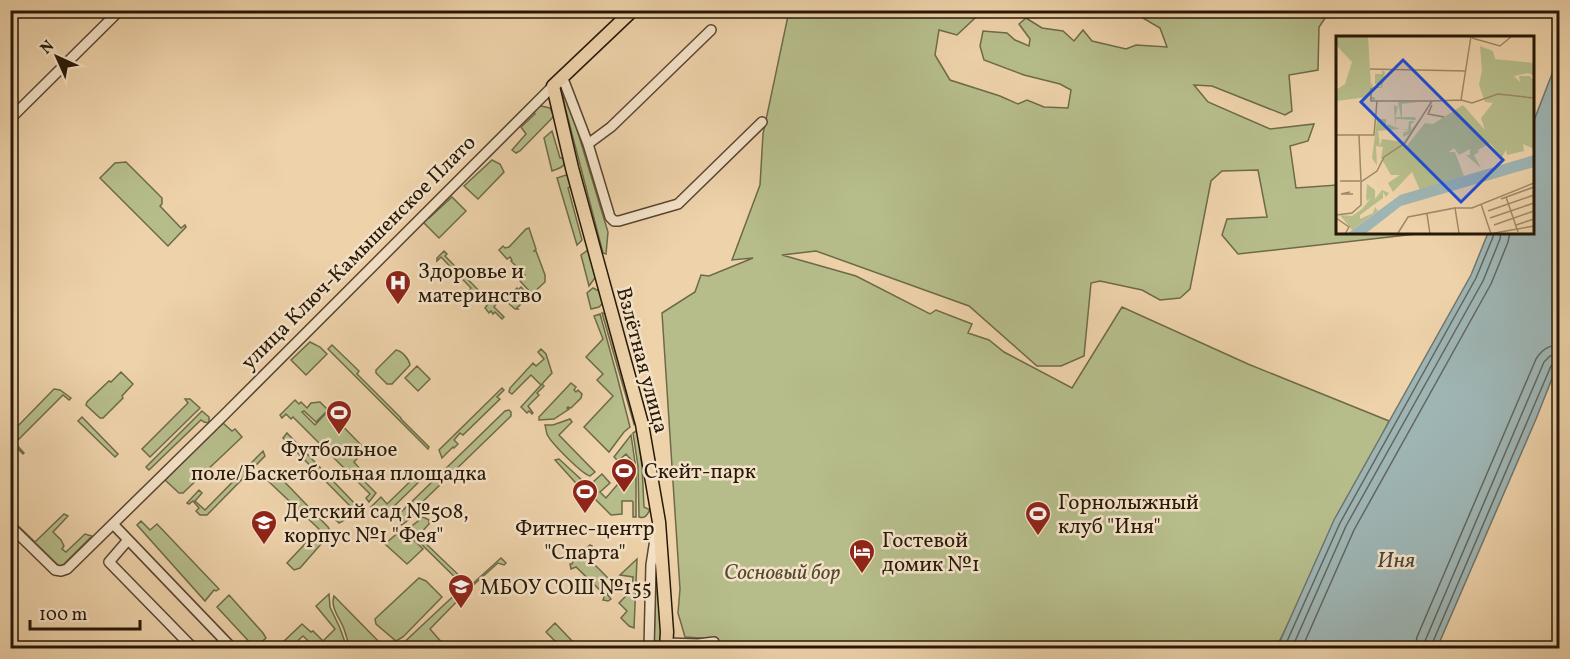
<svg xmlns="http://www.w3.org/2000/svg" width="1570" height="659" font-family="Vollkorn,serif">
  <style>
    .green { fill: #b6bd8b; stroke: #6e6a49; stroke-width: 1.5 }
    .water { fill: #9eb5b4; stroke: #6e766f; stroke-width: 1.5 }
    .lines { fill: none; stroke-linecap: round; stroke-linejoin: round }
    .shore { stroke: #62665e; stroke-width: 1.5 }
    .minor-casing { stroke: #594630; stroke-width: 12 }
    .major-casing { stroke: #271807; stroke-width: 15 }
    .minor { stroke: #f4e2c8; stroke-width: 9 }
    .major { stroke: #eed2aa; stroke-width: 12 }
    .labels { text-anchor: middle; stroke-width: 5; stroke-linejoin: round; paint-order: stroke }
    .street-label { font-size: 21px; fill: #271807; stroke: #f4e2c8 }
    .poi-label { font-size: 21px; fill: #271807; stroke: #f4e2c8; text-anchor: start }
    .park-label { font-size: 21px; font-style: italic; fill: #524a2f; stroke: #f4e2c8 }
    .water-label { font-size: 22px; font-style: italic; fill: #4b473b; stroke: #f4e2c8 }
    .inset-road { fill: none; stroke: #9e8869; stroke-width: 1.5 }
    .view { fill: #1d4ed8; fill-opacity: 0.15; stroke: #1d4ed8; stroke-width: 3 }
    .inset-edge { fill: none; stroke: #271807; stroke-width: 3 }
  </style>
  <rect width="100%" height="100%" fill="#eed2aa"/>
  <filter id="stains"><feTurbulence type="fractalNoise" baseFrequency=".00333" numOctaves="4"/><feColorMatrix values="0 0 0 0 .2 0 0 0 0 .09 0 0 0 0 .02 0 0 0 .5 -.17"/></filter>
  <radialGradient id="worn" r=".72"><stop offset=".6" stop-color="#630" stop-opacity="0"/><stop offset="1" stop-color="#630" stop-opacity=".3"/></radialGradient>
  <path class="green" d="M 789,11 L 979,11 L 975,18 L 957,35 L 939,30 L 935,55 L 950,80 L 1000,96 L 1018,104 L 1027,100 L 1044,107 L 1068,108 L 1071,90 L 1060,84 L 1024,75 L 984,60 L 980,46 L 983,31 L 1007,33 L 1015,40 L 1029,46 L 1030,39 L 1019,24 L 1026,18 L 1042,28 L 1063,31 L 1074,41 L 1083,30 L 1092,41 L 1126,49 L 1136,45 L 1167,47 L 1160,28 L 1131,11 L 1330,11 L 1319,27 L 1318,70 L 1289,75 L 1292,111 L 1285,115 L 1212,86 L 1194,85 L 1208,102 L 1270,129 L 1314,124 L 1308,141 L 1290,146 L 1296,188 L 1337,185 L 1338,232 L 1425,233 L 1238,254 L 1222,235 L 1227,219 L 1267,217 L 1258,170 L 1222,171 L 1211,181 L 1190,289 L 1180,298 L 1160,300 L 1142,290 L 1100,281 L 1091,283 L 1084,356 L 1061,366 L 1037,366 L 969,306 L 816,251 L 782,255 L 856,276 L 930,314 L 936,310 L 972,324 L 968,333 L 989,340 L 1004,352 L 1072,388 L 1122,307 L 1248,364 L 1389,421 L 1276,648 L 705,648 L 713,647 L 715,639 L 685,637 L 678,613 L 680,589 L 662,313 L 695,292 L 701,275 L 709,276 L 753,258 L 732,260 L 760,185 L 763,134 Z
    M 566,93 L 608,232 L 606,254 L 603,253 L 564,103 L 563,95 Z
    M 541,106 L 550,108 L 554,116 L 520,151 L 516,153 L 512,150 L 526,134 L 521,127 L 535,114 L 533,111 L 536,108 Z
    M 552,131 L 560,158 L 565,158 C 566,167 560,168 552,171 L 544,138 Z
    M 492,160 L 500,164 L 504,172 L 478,199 L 464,186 Z
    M 126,162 L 162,198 L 162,204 L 160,206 L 181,228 L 185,225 L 186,227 L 168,246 L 100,178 L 115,163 Z
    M 566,175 L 570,177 L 573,186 L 568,188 L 582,240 L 577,245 L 557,178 Z
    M 452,197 L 466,211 L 439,238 L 422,221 L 427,217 L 429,218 Z
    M 529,228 L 536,249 L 534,251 L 536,251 L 545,275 L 545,282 L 532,294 L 520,281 L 525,275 L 511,261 L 512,260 L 510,257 L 507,259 L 499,250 L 503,246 L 505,248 L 509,247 L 526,229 Z
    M 588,250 L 595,256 L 590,259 L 594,270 L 600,271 L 589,286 L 581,255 Z
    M 444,251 L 447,254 L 445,256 L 488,300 L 491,297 L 496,304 L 494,307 L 504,317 L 502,319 L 495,312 L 493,314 L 491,311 L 489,313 L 485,308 L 488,304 L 481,297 L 477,300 L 468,292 L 471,288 L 441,257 L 437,261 L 437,258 Z
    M 521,287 L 529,296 L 517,308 L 518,309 L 515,309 L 507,302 L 507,299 L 517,288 L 518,290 Z
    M 593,288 L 601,292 L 604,302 L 599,307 L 591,309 L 587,293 Z
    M 602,313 L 607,314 L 637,418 L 634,424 Z
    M 600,314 L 617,376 L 630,427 L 624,432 L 609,452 L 584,427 L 613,396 L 597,380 L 603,374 L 586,357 L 603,339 L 594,316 Z
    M 310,342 L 320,347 L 327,354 L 306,375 L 291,360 Z
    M 332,345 L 359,371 L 357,374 L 401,418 L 401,419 L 429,447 L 428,449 L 328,349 Z
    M 541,349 L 546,354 L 552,373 L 542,384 L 544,386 L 537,393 L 539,395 L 528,406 L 533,413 L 532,414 L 529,411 L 527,413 L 521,407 L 541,385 L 531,375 L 512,394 L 509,392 L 510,388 L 533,363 L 536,366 L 544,359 L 538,352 Z
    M 396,350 C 402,351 409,359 410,365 L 392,384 L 387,384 L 376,373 L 376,370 Z
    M 417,366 L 430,379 L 418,391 L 405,378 Z
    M 121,372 L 133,384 L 122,396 L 123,398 L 103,418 L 100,418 L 86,405 L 87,402 L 109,381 L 111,382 Z
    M 571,383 L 576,387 L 574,390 L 576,392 L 578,390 L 582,394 L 581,398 L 571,408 L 568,407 L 567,408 L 569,409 L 554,419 L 539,420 L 539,417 Z
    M 502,388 L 504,390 L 497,397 L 500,399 L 463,435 L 460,433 L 454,440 L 458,444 L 454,448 L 453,447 L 442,458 L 439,450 Z
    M 54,389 L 60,390 L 71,398 L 69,400 L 63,395 L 15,443 L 24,453 L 23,454 L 14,445 L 11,448 L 11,433 Z
    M 185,399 L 190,399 L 200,408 L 150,457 L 142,449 L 188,403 Z
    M 295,400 L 299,404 L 301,402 L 307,408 L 311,403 L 320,402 L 328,410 L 316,422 L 304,411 L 302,412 L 315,425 L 328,411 L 363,447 L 365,450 L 354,462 L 362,471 L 359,476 L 376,493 L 369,502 L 366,498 L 370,494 L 293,417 L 291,419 L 286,414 L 282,418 L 280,415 Z
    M 509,410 L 511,412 L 511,416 L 411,513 L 413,516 L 402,525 L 396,518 L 398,515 L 505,411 Z
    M 202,411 L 209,417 L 209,423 L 204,422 L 201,420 L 149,470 L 146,467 Z
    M 82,417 L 118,454 L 115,457 L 78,421 Z
    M 570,419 L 572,422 L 559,435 L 595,472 L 590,476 C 582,474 550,442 547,434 C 546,431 546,428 545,425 L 553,425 Z
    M 223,423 L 232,431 L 235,429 L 242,437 L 183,493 L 179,493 L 165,480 Z
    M 638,430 L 644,437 L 639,441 L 642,467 L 644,507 L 650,510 C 647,515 645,519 639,517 L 638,466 L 633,433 Z
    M 287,433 L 358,507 L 343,521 L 339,523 L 333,517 L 337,514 L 341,518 L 351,507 L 283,438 Z
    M 631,435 L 636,469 L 636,517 L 633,517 L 633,502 L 632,501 L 622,501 L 622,514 L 611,515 L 590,494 L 584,492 L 555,460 L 559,459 L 584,482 L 593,482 L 602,474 L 610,483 L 600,492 L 606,498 L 635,464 L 626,454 L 618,461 L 614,457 Z
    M 263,451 L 265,456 L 207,515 L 200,515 L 196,511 L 199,508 L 193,501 L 189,504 L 187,503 L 199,490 L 202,493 L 195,501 L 205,510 Z
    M 422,470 L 426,475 L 384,516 L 380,516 L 371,507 L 381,497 L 387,504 Z
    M 274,472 L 275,472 L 328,527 L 330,531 L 329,535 L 300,568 L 294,570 L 287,563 L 319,529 L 267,480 Z
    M 64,514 L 68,516 L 53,532 L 61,540 L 64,546 L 62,549 L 66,552 L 85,534 L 92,536 L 62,566 L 59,566 L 11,519 L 10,518 L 35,542 Z
    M 423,517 L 429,520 L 429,524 L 418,536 L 470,586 L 501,558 L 506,563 L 504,565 L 498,563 L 469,589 L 466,588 L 407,530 Z
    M 141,521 L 150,530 L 157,524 L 219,589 L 216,591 L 214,590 L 205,601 L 137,525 Z
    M 400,531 L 403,533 L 405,531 L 423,549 L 407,564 L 385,544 Z
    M 590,545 L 592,546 L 590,560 L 614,584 L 617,581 L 620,589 L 615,586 L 607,594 L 611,599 L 608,601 L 603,600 L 605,595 L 576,567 L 571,569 L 570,564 L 572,564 L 574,559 Z
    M 637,559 L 634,628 L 629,626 L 621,618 L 627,611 L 619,603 L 632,590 L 633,577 L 620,575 Z
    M 656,565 L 662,628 L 661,642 L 654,641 L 656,572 L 651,568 Z
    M 419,578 L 426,581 L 442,597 L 403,637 L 396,641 L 376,624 L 375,619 Z
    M 462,588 L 466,592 L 430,629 L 444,645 L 441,648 L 398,648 Z
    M 329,594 L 330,607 L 340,628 L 347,648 L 316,648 L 303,636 L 290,648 L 286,648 L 281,644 L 302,624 L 311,632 L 313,631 L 323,641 L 335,629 L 316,606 Z
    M 229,595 L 263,633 L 266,638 L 255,648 L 217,607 Z
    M 334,596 L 385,648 L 350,648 C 348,642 346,635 344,629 C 340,618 330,608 334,596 Z
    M 555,623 L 574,643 L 569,648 L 562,648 L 546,632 Z"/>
  <path class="water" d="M 1559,56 L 1559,361 L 1536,419 L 1437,648 L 1277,648 L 1334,520 L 1471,275 L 1488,233 L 1532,232 L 1533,123 Z"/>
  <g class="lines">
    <path class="shore" d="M 1284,648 L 1340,523 L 1476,278 L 1493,237 L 1493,232
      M 1292,648 L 1346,526 L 1483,281 L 1500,239 L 1501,232
      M 1302,648 L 1354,530 L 1491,284 L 1508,242 L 1510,232
      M 1415,648 L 1417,637 L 1536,359 C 1542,349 1549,345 1560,345
      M 1424,648 L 1425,641 L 1544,362 L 1550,356 L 1560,354
      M 1432,648 L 1432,644 L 1551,366 L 1555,362 L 1560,361"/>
    <defs>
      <path id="minor" d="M 562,76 L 588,144 L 610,217 L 614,221 L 619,221 L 678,204 L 762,122
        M 10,119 L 120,10
        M 588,144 L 611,127 L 711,30
        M 113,524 L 232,648
        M 10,526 L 55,570 L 61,571 L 67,569 L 225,414 L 553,86
        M 128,540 L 109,562 L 193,648
        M 666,643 L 698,644 L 714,642
        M 649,648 L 651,565 L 656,533"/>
      <path id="major" d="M 633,10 L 553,86 L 572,168 L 642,424 L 659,522 L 667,632 L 666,648"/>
    </defs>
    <use href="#minor" class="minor-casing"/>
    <use href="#major" class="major-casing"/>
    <use href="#minor" class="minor"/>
    <use href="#major" class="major"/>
  </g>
  <defs>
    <symbol id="hospital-pin" viewBox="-11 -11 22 30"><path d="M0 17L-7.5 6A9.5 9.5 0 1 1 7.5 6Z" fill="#8f2418" stroke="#f4e2c8"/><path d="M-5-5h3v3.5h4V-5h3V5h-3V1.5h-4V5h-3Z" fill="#fff"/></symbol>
    <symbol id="stadium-pin" viewBox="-11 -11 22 30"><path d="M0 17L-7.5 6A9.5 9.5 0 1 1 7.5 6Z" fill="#8f2418" stroke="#f4e2c8"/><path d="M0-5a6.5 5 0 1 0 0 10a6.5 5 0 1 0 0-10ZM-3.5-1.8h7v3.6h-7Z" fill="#fff"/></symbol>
    <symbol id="school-pin" viewBox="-11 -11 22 30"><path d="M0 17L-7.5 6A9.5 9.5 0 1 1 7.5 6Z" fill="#8f2418" stroke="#f4e2c8"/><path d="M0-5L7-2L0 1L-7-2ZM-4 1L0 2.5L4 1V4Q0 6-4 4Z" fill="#fff"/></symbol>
    <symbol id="hotel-pin" viewBox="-11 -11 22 30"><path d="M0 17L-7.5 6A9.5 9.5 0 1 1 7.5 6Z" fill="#8f2418" stroke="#f4e2c8"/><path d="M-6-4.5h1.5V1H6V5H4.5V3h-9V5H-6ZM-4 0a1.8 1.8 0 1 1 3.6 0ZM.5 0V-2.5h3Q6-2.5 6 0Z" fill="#fff"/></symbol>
  </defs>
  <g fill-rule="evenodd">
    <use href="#hospital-pin" x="383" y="268" width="30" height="40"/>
    <use href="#stadium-pin" x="324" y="398" width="30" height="40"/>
    <use href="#stadium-pin" x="609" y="456" width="30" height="40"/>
    <use href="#stadium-pin" x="570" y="477" width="30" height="40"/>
    <use href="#stadium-pin" x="1023" y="499" width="30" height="40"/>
    <use href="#school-pin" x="249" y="508" width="30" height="40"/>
    <use href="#hotel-pin" x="847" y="537" width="30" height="40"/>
    <use href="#school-pin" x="446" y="572" width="30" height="40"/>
  </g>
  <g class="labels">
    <g class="street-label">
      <text transform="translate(358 252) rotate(-45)" y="7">улица Ключ-Камышенское Плато</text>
      <text transform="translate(643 360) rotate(75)" y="7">Взлётная улица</text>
    </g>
    <g class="poi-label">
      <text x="418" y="278">Здоровье и<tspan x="418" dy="24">материнство</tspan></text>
      <text x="339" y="456" text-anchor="middle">Футбольное<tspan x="339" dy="24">поле/Баскетбольная площадка</tspan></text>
      <text x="644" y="478">Скейт-парк</text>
      <text x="1058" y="509">Горнолыжный<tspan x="1058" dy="24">клуб "Иня"</tspan></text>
      <text x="284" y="518">Детский сад №508,<tspan x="284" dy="24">корпус №1 "Фея"</tspan></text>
      <text x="585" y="535" text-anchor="middle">Фитнес-центр<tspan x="585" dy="24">"Спарта"</tspan></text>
      <text x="882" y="547">Гостевой<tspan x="882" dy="24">домик №1</tspan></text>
      <text x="480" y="594">МБОУ СОШ №155</text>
    </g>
    <g class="park-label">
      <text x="782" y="579">Сосновый бор</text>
    </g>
    <g class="water-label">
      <text x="1396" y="567">Иня</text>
    </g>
  </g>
  <g transform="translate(1336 36)">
    <rect width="198" height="198" fill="#eed2aa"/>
    <path d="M 0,0 L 32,0 L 35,51 L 36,46 L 37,51 L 45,51 L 45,48 L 39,48 L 39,38 L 46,38 L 46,34 L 49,36 L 46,52 L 37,52 L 34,61 L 39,61 L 39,64 L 34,64 L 34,56 L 31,61 L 0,65 L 0,54 L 9,48 L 16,26 L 0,9 ZM 144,10 L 157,15 L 159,23 L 198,27 L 198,40 L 192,37 L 178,40 L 184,46 L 183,40 L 194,40 L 198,45 L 198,113 L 187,108 L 188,115 L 171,119 L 170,114 L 166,121 L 154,107 L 142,114 L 138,107 L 143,116 L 138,119 L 145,132 L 130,119 L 134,119 L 134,113 L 123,119 L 118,112 L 113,116 L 119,116 L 128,140 L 84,154 L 76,136 L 57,156 L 52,147 L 64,139 L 55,139 L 45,122 L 47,111 L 40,110 L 41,130 L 36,122 L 41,83 L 50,83 L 50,91 L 52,88 L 59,91 L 58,69 L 62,71 L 59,81 L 65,81 L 62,66 L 83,66 L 66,68 L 66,81 L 79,81 L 80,84 L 60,83 L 59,91 L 63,92 L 63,93 L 42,95 L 44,110 L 46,103 L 68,106 L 73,98 L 67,101 L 67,97 L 73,94 L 66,93 L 72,93 L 73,85 L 79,85 L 75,88 L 75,94 L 85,81 L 81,80 L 85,81 L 69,108 L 69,112 L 89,87 L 97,88 L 127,69 L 149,94 L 145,82 L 157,67 L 149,66 L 143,49 L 146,34 ZM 31,148 L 39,154 L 39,163 L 46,154 L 53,157 L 50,161 L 47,156 L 47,162 L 24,179 L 24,183 L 37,177 L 39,171 L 42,175 L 16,194 L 4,179 L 16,180 L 26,173 L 35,162 L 31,165 L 30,161 Z" fill="#b6bd8b"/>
    <path d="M 198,119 L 198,131 L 65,170 L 29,198 L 11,198 L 64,159 Z" fill="#9eb5b4"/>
    <path class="inset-road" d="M 136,2 L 164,10 L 176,0M 34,33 L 130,35M 35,52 L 35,65 L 96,65M 125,64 L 136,67 L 162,58 L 198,62M 96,69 L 92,78 L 108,81M 0,99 L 38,99 L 41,65M 23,99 L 25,146M 4,145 L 24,145M 14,156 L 5,158 L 17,158M 170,161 L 182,196M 165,163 L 198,151M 145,168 L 155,198M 119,172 L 136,172 L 198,147M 152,175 L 198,159M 91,178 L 94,198M 0,179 L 16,177 L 25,169 L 25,146 L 41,135 L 48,121 L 69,107 L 96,65 L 125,64 L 135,0M 0,182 L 13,191 L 9,198M 154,182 L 198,167M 158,189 L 198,175M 180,189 L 198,183M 62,197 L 72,181 L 119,172 L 123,197M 41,198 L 136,198M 153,198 L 198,190"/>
    <path class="view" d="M 67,24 L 167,124 L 125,166 L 25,66 Z"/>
    <rect width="198" height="198" class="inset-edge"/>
  </g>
  <rect width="1570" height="659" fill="none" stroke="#eed2aa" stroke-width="36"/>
  <rect x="12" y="12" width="1546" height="635" fill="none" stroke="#271807" stroke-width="3"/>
  <rect x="18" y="18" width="1534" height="623" fill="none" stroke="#271807" stroke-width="1.5"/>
  <g transform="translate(57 57) rotate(315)" stroke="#f4e2c8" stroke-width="4.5" paint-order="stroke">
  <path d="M0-4.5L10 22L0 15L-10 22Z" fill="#271807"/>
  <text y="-9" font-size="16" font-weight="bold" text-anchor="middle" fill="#271807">N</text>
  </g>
  <path d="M30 620v9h110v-9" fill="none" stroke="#271807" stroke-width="3"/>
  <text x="39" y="620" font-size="18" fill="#271807" stroke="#f4e2c8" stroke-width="4.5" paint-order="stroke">100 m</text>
  <rect width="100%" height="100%" filter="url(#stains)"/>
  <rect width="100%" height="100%" fill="url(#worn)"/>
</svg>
